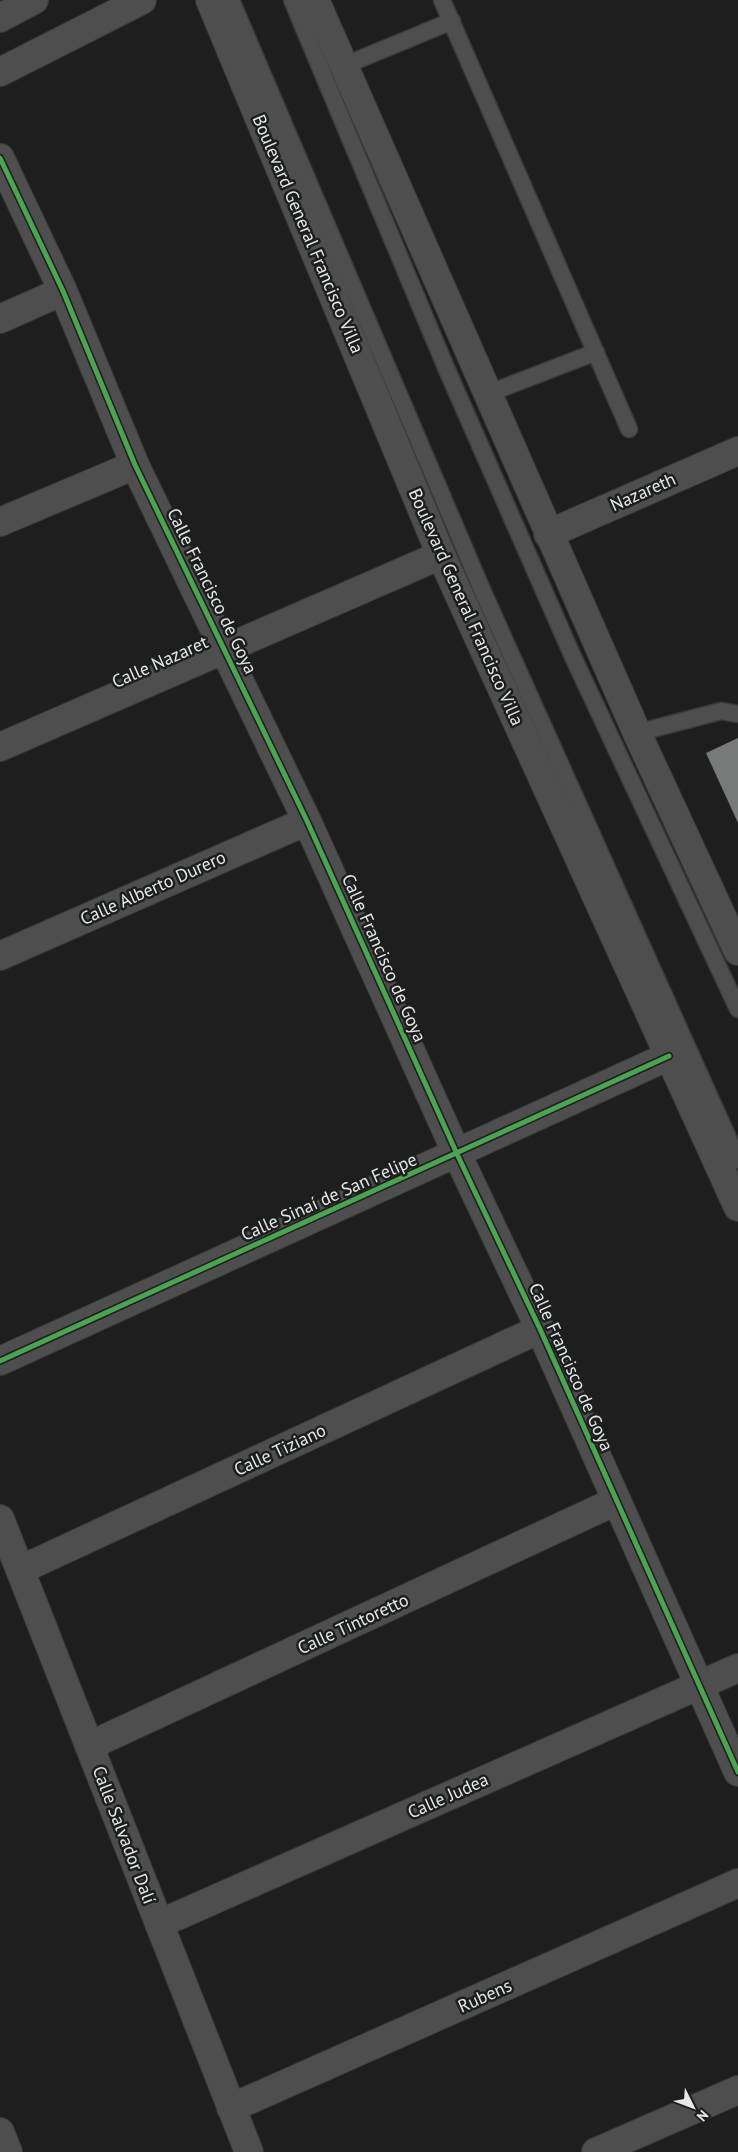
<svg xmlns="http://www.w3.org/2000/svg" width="738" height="2152" font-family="'PT Sans',sans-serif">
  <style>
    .building { fill: #787a79 }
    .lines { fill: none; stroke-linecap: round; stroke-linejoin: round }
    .service-casing { stroke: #393a39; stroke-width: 19 }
    .minor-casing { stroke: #393a39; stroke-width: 30 }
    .secondary-casing { stroke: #393a39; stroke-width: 30 }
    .service { stroke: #4d4e4d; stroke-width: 16 }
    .minor { stroke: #4d4e4d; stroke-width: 28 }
    .secondary { stroke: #4e4e4e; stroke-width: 28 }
    .cycleway-casing { stroke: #1c1f1d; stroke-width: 8 }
    .cycleway { stroke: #4ca352; stroke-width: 5 }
    .labels { text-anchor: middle; stroke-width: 5; stroke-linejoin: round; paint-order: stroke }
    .street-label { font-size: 18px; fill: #e7e9e8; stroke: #1c1f1d }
  </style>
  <rect width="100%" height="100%" fill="#1d1e1d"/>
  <path class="building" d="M 738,738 L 738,823 L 706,753 Z"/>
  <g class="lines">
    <defs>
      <path id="service" d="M 231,0 L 483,592 L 738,1160
        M 292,0 L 447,370 L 573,657 L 738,1009
        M 442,0 L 629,429
        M 343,66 L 452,21
        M 487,394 L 596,352
        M 637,733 L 721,711 L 738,714"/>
      <path id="minor" d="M 0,18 L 34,0
        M 0,72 L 142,0
        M 0,158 L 63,291 L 135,465 L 307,821 L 457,1154 L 540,1329 L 738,1772
        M 0,319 L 63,291
        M 0,522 L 135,465
        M 548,534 L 738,451
        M 0,747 L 441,555
        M 0,956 L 307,821
        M 0,1361 L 669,1056
        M 0,1519 L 249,2152
        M 20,1570 L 540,1329
        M 89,1746 L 616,1501
        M 159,1924 L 738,1668
        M 231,2108 L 738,1883
        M 0,2132 L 8,2152
        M 596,2152 L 738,2090"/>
      <path id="secondary" d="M 210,0 L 441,555 L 738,1207
        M 315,0 L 637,733 L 738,951"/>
    </defs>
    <use href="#service" class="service-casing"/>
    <use href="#minor" class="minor-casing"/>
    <use href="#secondary" class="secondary-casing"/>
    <use href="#service" class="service"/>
    <use href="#minor" class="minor"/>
    <use href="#secondary" class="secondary"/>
    <defs>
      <path id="cycleway" d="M 0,158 L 63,291 L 135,465 L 307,821 L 457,1154 L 540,1329 L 738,1772
        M 0,1361 L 669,1056"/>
    </defs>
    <use href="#cycleway" class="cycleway-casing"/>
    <use href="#cycleway" class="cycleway"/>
  </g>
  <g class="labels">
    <g class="street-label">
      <text transform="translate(308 234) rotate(67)" y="6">Boulevard General Francisco Villa</text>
      <text transform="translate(643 492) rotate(-24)" y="6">Nazareth</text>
      <text transform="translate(212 591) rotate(64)" y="6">Calle Francisco de Goya</text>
      <text transform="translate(466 607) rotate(66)" y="6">Boulevard General Francisco Villa</text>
      <text transform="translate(160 662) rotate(-24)" y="6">Calle Nazaret</text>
      <text transform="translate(153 888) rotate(-24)" y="6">Calle Alberto Durero</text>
      <text transform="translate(384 958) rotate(66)" y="6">Calle Francisco de Goya</text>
      <text transform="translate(329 1197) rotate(-24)" y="6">Calle Sinaí de San Felipe</text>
      <text transform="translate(571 1367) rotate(66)" y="6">Calle Francisco de Goya</text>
      <text transform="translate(280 1450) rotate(-25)" y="6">Calle Tiziano</text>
      <text transform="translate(353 1624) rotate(-25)" y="6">Calle Tintoretto</text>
      <text transform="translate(448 1796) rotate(-24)" y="6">Calle Judea</text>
      <text transform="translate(124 1835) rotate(69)" y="6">Calle Salvador Dalí</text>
      <text transform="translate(485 1996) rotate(-24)" y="6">Rubens</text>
    </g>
  </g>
  <g transform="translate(693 2107) rotate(132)" stroke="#1c1f1d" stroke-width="4" paint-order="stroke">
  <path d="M0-4L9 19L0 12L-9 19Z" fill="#e7e9e8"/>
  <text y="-8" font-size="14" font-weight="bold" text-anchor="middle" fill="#e7e9e8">N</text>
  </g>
</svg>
